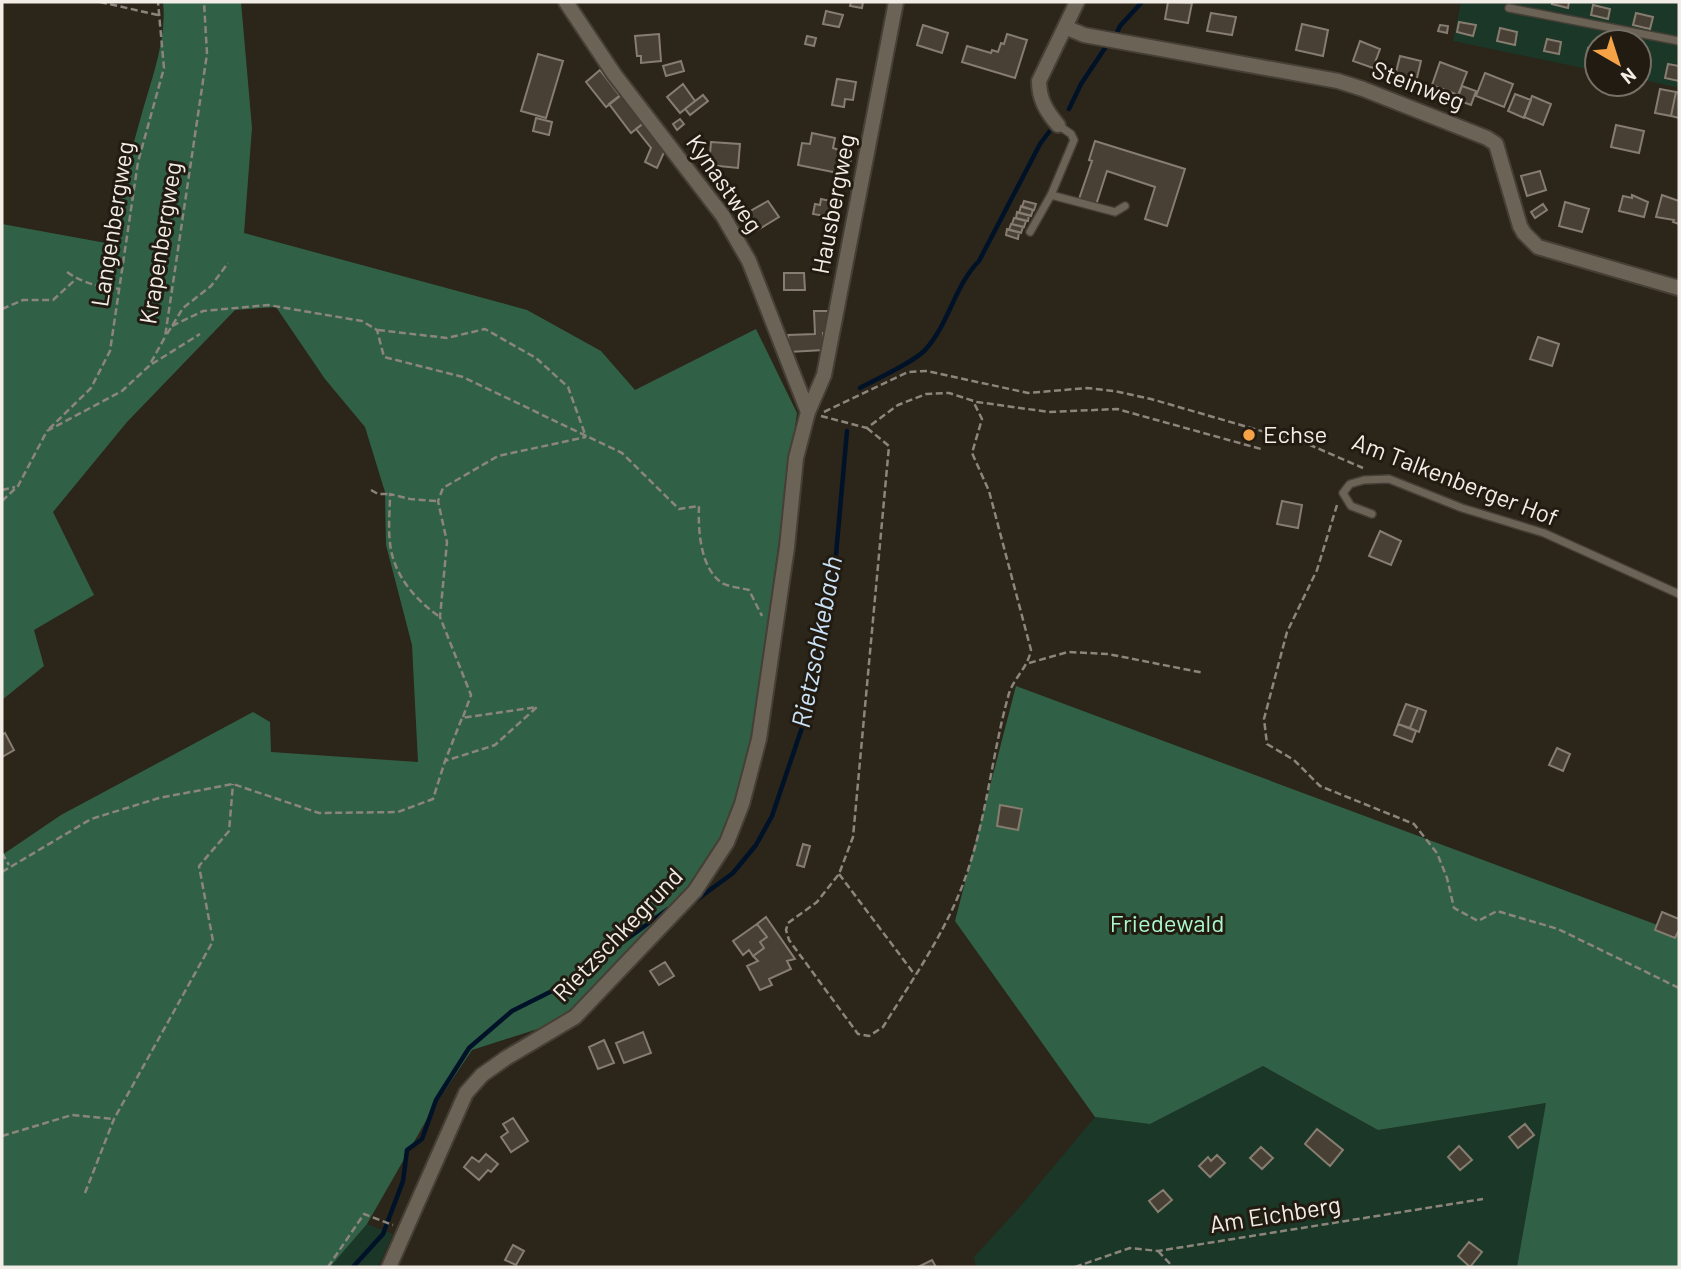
<svg xmlns="http://www.w3.org/2000/svg" width="1681" height="1269" font-family="Barlow,sans-serif">
  <style>
    .green { fill: #1b3727 }
    .forest { fill: #306146 }
    .lines { fill: none; stroke-linecap: round; stroke-linejoin: round }
    .stream { stroke: #001228; stroke-width: 4.5 }
    .building { fill: #484035; stroke: #867d70; stroke-width: 2 }
    .service-casing { stroke: #453f36; stroke-width: 10 }
    .minor-casing { stroke: #453f36; stroke-width: 18 }
    .path { stroke: #8b857c; stroke-width: 2.5; stroke-dasharray: 7 3.5; stroke-linecap: butt }
    .service { stroke: #6c6357; stroke-width: 7 }
    .minor { stroke: #6c6357; stroke-width: 14 }
    .poi-dot { fill: #f5a346; stroke: #221b11; stroke-width: 2.5 }
    .labels { text-anchor: middle; stroke-width: 6; stroke-linejoin: round; paint-order: stroke }
    .street-label { font-size: 24px; fill: #f2ede6; stroke: #221b11 }
    .poi-label { font-size: 24px; fill: #f2ede6; stroke: #221b11; text-anchor: start }
    .park-label { font-size: 24px; fill: #abf8ca; stroke: #221b11 }
    .water-label { font-size: 26px; font-style: italic; fill: #cbe3f9; stroke: #221b11 }
  </style>
  <rect width="100%" height="100%" fill="#2c251a"/>
  <path class="green" d="M 1461,2 L 1679,2 L 1679,88 L 1639,79 L 1639,42 L 1597,42 L 1597,71 L 1453,41 Z
    M 1263,1066 L 1378,1130 L 1547,1103 L 1517,1267 L 976,1267 L 974,1257 L 1018,1209 L 1095,1117 L 1150,1124 Z
    M 367,1224 L 393,1234 L 378,1267 L 330,1267 Z"/>
  <path class="forest" d="M 163,2 L 241,2 L 252,128 L 244,233 L 527,310 L 601,351 L 635,390 L 756,329 L 797,413 L 742,804 L 695,891 L 575,1017 L 472,1050 L 435,1105 L 367,1224 L 330,1267 L 2,1267 L 2,855 L 61,815 L 253,712 L 270,722 L 271,752 L 418,762 L 412,645 L 386,545 L 385,492 L 365,427 L 325,379 L 276,307 L 235,310 L 127,422 L 53,512 L 94,595 L 34,630 L 44,666 L 2,700 L 2,224 L 106,243 C 118,199 130,156 142,113 C 152,78 167,38 163,2 Z
    M 1016,686 L 1679,933 L 1679,1267 L 1517,1267 L 1546,1103 L 1378,1130 L 1263,1066 L 1150,1124 L 1095,1117 L 955,921 Z"/>
  <g class="lines">
    <path class="stream" d="M 1115,37 L 1120,26 L 1142,2
      M 1069,109 L 1081,84 L 1107,45
      M 860,388 C 876,379 915,362 926,349 C 949,323 955,285 979,261 L 1040,144 L 1049,132
      M 695,901 L 733,873 L 756,845 L 772,816 L 808,710 L 833,588 L 847,431
      M 353,1267 L 383,1234 L 403,1181 L 407,1150 L 422,1139 L 436,1100 L 469,1048 L 512,1011 L 564,985 L 668,909"/>
  </g>
  <path class="building" d="M 851,2 L 863,2 L 862,8 L 850,6 Z
    M 1168,2 L 1192,3 L 1188,23 L 1165,19 Z
    M 1553,2 L 1569,2 L 1568,8 L 1552,4 Z
    M 1593,5 L 1610,9 L 1608,19 L 1591,15 Z
    M 826,11 L 843,15 L 839,27 L 823,24 Z
    M 1211,13 L 1236,17 L 1232,35 L 1207,31 Z
    M 1636,13 L 1653,17 L 1650,29 L 1633,25 Z
    M 1459,22 L 1476,25 L 1473,36 L 1457,32 Z
    M 1302,24 L 1328,30 L 1323,56 L 1296,50 Z
    M 923,25 L 948,33 L 942,53 L 917,45 Z
    M 1440,25 L 1448,26 L 1447,33 L 1438,31 Z
    M 1500,28 L 1517,32 L 1515,45 L 1497,41 Z
    M 659,34 L 661,61 L 641,63 L 641,56 L 637,56 L 635,36 Z
    M 1007,34 L 1027,40 L 1015,78 L 962,62 L 967,46 L 991,53 L 992,50 L 998,52 L 1001,43 L 1004,44 Z
    M 807,36 L 816,38 L 814,46 L 805,44 Z
    M 1547,39 L 1561,42 L 1559,54 L 1544,51 Z
    M 1360,41 L 1380,49 L 1373,68 L 1353,61 Z
    M 1588,48 L 1597,50 L 1597,61 L 1586,59 Z
    M 538,54 L 563,61 L 546,118 L 521,111 Z
    M 1400,56 L 1421,61 L 1416,82 L 1395,76 Z
    M 681,61 L 684,71 L 666,76 L 663,66 Z
    M 1440,62 L 1467,72 L 1458,95 L 1432,85 Z
    M 1668,64 L 1679,66 L 1679,81 L 1665,78 Z
    M 600,70 L 620,96 L 606,107 L 586,82 Z
    M 1485,73 L 1513,84 L 1504,107 L 1476,96 Z
    M 837,79 L 856,82 L 853,100 L 845,99 L 844,107 L 832,105 Z
    M 683,84 L 695,101 L 680,113 L 667,97 Z
    M 1462,86 L 1476,91 L 1471,105 L 1457,100 Z
    M 1660,89 L 1676,92 L 1671,116 L 1655,113 Z
    M 1676,92 L 1679,93 L 1679,118 L 1671,116 Z
    M 623,93 L 645,122 L 631,133 L 609,104 Z
    M 1515,94 L 1531,100 L 1524,118 L 1508,111 Z
    M 703,95 L 708,101 L 690,115 L 685,109 Z
    M 1532,96 L 1551,104 L 1543,125 L 1524,117 Z
    M 536,118 L 552,122 L 549,135 L 533,131 Z
    M 680,119 L 684,124 L 677,130 L 673,124 Z
    M 645,122 L 666,148 L 657,168 L 645,162 L 651,148 L 636,129 Z
    M 1616,125 L 1644,131 L 1639,153 L 1611,147 Z
    M 812,133 L 835,138 L 833,148 L 839,150 L 838,155 L 851,158 L 848,175 L 798,165 L 802,143 L 810,144 Z
    M 1095,141 L 1185,169 L 1167,226 L 1145,219 L 1155,187 L 1107,171 L 1096,205 L 1079,199 L 1092,161 L 1089,160 Z
    M 711,142 L 740,144 L 738,168 L 709,165 Z
    M 1540,171 L 1546,190 L 1527,196 L 1521,176 Z
    M 1632,195 L 1648,202 L 1644,217 L 1619,211 L 1623,196 L 1632,198 Z
    M 1662,195 L 1679,201 L 1679,224 L 1673,222 L 1674,220 L 1656,217 Z
    M 821,199 L 840,203 L 837,218 L 813,214 L 815,204 L 820,205 Z
    M 768,201 L 779,217 L 756,231 L 745,214 Z
    M 1024,201 L 1036,204 L 1034,210 L 1022,207 Z
    M 1565,202 L 1589,209 L 1582,232 L 1559,226 Z
    M 1543,204 L 1547,210 L 1535,218 L 1531,212 Z
    M 1021,206 L 1033,210 L 1031,216 L 1019,213 Z
    M 1017,212 L 1029,215 L 1028,221 L 1016,218 Z
    M 1014,218 L 1026,221 L 1024,227 L 1012,224 Z
    M 1011,224 L 1023,227 L 1021,233 L 1009,230 Z
    M 1007,229 L 1019,232 L 1018,239 L 1006,235 Z
    M 784,273 L 804,273 L 805,290 L 784,290 Z
    M 814,311 L 828,311 L 829,333 L 823,333 L 824,350 L 789,352 L 788,335 L 815,334 Z
    M 1538,337 L 1559,344 L 1552,366 L 1530,359 Z
    M 1282,501 L 1302,505 L 1298,528 L 1277,524 Z
    M 1380,531 L 1401,541 L 1391,565 L 1369,556 Z
    M 1406,704 L 1418,708 L 1410,728 L 1398,724 Z
    M 1418,708 L 1426,711 L 1419,732 L 1410,728 Z
    M 1398,724 L 1416,731 L 1412,742 L 1394,735 Z
    M 5,733 L 14,750 L 2,757 L 2,735 Z
    M 1557,748 L 1570,754 L 1563,771 L 1549,765 Z
    M 1000,805 L 1022,809 L 1018,830 L 997,826 Z
    M 803,844 L 810,846 L 804,867 L 797,865 Z
    M 1662,912 L 1679,919 L 1679,930 L 1675,938 L 1655,930 Z
    M 766,917 L 795,959 L 787,961 L 791,969 L 769,979 L 772,985 L 760,990 L 747,966 L 758,961 L 753,956 L 764,948 L 760,942 L 767,937 L 757,924 Z
    M 757,924 L 767,937 L 760,942 L 764,948 L 753,956 L 749,950 L 743,955 L 733,941 Z
    M 665,962 L 674,976 L 659,985 L 650,971 Z
    M 643,1032 L 651,1053 L 624,1063 L 616,1043 Z
    M 604,1040 L 614,1063 L 598,1069 L 589,1047 Z
    M 513,1118 L 528,1141 L 511,1152 L 501,1137 L 508,1132 L 503,1124 Z
    M 1525,1124 L 1534,1135 L 1518,1148 L 1509,1137 Z
    M 1317,1129 L 1343,1150 L 1330,1166 L 1305,1144 Z
    M 1459,1146 L 1472,1160 L 1460,1170 L 1448,1157 Z
    M 1261,1147 L 1273,1158 L 1262,1169 L 1250,1158 Z
    M 486,1154 L 498,1164 L 491,1172 L 488,1170 L 479,1180 L 464,1167 L 472,1157 L 479,1162 Z
    M 1217,1155 L 1225,1163 L 1210,1177 L 1199,1166 L 1208,1157 L 1211,1161 Z
    M 1163,1190 L 1172,1200 L 1158,1212 L 1149,1201 Z
    M 1469,1242 L 1482,1252 L 1470,1267 L 1458,1256 Z
    M 513,1245 L 524,1251 L 516,1265 L 505,1260 Z
    M 932,1260 L 936,1267 L 918,1267 Z"/>
  <g class="lines">
    <defs>
      <path id="service" d="M 1509,8 L 1679,41
        M 1058,125 L 1071,134 L 1074,140 L 1051,195 L 1115,212 L 1125,206
        M 1030,232 L 1051,195
        M 1372,514 L 1351,506 L 1343,493 L 1350,484 L 1364,480 L 1389,479 L 1462,508 L 1544,533 L 1679,594"/>
      <path id="minor" d="M 566,2 L 614,74 L 723,216 L 749,261 L 808,412
        M 1065,27 L 1084,35 L 1338,81 L 1363,89 L 1487,138 L 1496,144 L 1520,226 L 1524,233 L 1538,247 L 1679,288
        M 1058,125 C 1046,111 1039,99 1039,81 L 1077,2
        M 389,1267 L 466,1093 L 482,1075 L 506,1058 L 575,1017 L 695,891 L 727,842 L 742,804 L 759,739 L 787,547 L 796,458 L 808,412 L 824,375 L 896,2"/>
    </defs>
    <use href="#service" class="service-casing"/>
    <use href="#minor" class="minor-casing"/>
    <path class="path" d="M 100,2 L 158,15
      M 67,272 C 84,284 100,287 120,289
      M 2,309 L 23,300 L 53,300 L 76,279
      M 172,326 L 203,311 L 268,305 L 362,321 L 377,330 L 384,357 L 463,377 L 622,453 L 679,509 L 699,506 C 698,530 700,568 722,583 C 729,587 742,588 749,590 L 762,616
      M 378,330 L 447,338 L 485,329 L 536,358 L 568,387 L 586,437
      M 167,334 L 183,308 L 211,286 L 228,263
      M 152,364 L 200,334
      M 824,412 L 908,372 L 927,371 L 1028,393 L 1087,388 L 1114,391 L 1151,399 L 1310,445 L 1363,468
      M 821,416 L 867,428 L 898,405 L 926,394 L 949,393 L 977,402 L 1049,412 L 1117,409 L 1261,449
      M 867,428 L 889,446 L 853,837 L 839,874 L 817,902 L 788,923 L 786,930 L 789,940 L 858,1034 L 869,1036 L 883,1027 C 914,977 948,929 967,873 C 987,815 992,755 1008,697 C 1012,679 1027,670 1031,650 L 989,491 L 972,453 L 982,419 L 973,401
      M 49,429 L 91,388 L 110,351 L 138,162 L 164,68 L 158,2
      M 2,490 L 15,487
      M 371,490 L 378,494 L 390,494
      M 2,501 L 18,486 L 47,431 L 122,391 L 149,366 L 165,337 L 207,54 L 204,2
      M 436,501 L 410,499 L 390,494 C 390,510 388,527 390,543 C 393,574 415,600 440,617
      M 1337,505 L 1317,570 L 1287,632 L 1264,719 L 1267,744 L 1294,760 L 1320,786 L 1414,824 L 1437,853 L 1447,878 L 1454,908 L 1478,921 L 1497,911 L 1558,929 L 1679,988
      M 1029,663 L 1068,652 L 1108,654 L 1204,673
      M 463,717 L 471,695 L 440,617 L 447,542 L 438,501 L 443,488 L 498,456 L 586,437
      M 2,853 L 9,865
      M 2,872 L 91,819 L 159,798 L 233,784 L 319,813 L 398,812 L 433,799 L 445,761 L 462,718 L 537,707 L 495,745 L 445,761
      M 839,874 L 915,975
      M 2,1136 L 72,1115 L 114,1119
      M 85,1193 L 114,1119 L 213,941 L 199,866 L 229,831 L 233,784
      M 1158,1251 L 1173,1267
      M 328,1267 L 364,1214 L 393,1225
      M 1075,1267 L 1130,1248 L 1158,1251 L 1483,1199"/>
    <use href="#service" class="service"/>
    <use href="#minor" class="minor"/>
  </g>
  <circle class="poi-dot" cx="1249" cy="435" r="7"/>
  <g class="labels">
    <g class="street-label">
      <text transform="translate(1418 86) rotate(21)" y="8">Steinweg</text>
      <text transform="translate(724 184) rotate(55)" y="8">Kynastweg</text>
      <text transform="translate(834 204) rotate(-79)" y="8">Hausbergweg</text>
      <text transform="translate(113 224) rotate(-81)" y="8">Langenbergweg</text>
      <text transform="translate(161 243) rotate(-81)" y="8">Krapenbergweg</text>
      <text transform="translate(1455 480) rotate(21)" y="8">Am Talkenberger Hof</text>
      <text transform="translate(618 935) rotate(-46)" y="8">Rietzschkegrund</text>
      <text transform="translate(1275 1215) rotate(-9)" y="8">Am Eichberg</text>
    </g>
    <g class="poi-label">
      <text x="1263" y="443">Echse</text>
    </g>
    <g class="park-label">
      <text x="1167" y="932">Friedewald</text>
    </g>
    <g class="water-label">
      <text transform="translate(817 642) rotate(-79)" y="9">Rietzschkebach</text>
    </g>
  </g>
  <rect width="1681" height="1269" fill="none" stroke="#f2ede6" stroke-width="7"/>
  <g transform="translate(1618 63) rotate(141)"><circle r="33" fill="#221b11" stroke="#756f66" stroke-width="2"/>
  <path d="M0-5L12 26L0 18L-12 26Z" fill="#f5a346"/>
  <text y="-10" font-size="19" font-weight="bold" text-anchor="middle" fill="#f2ede6">N</text>
  </g>
</svg>
